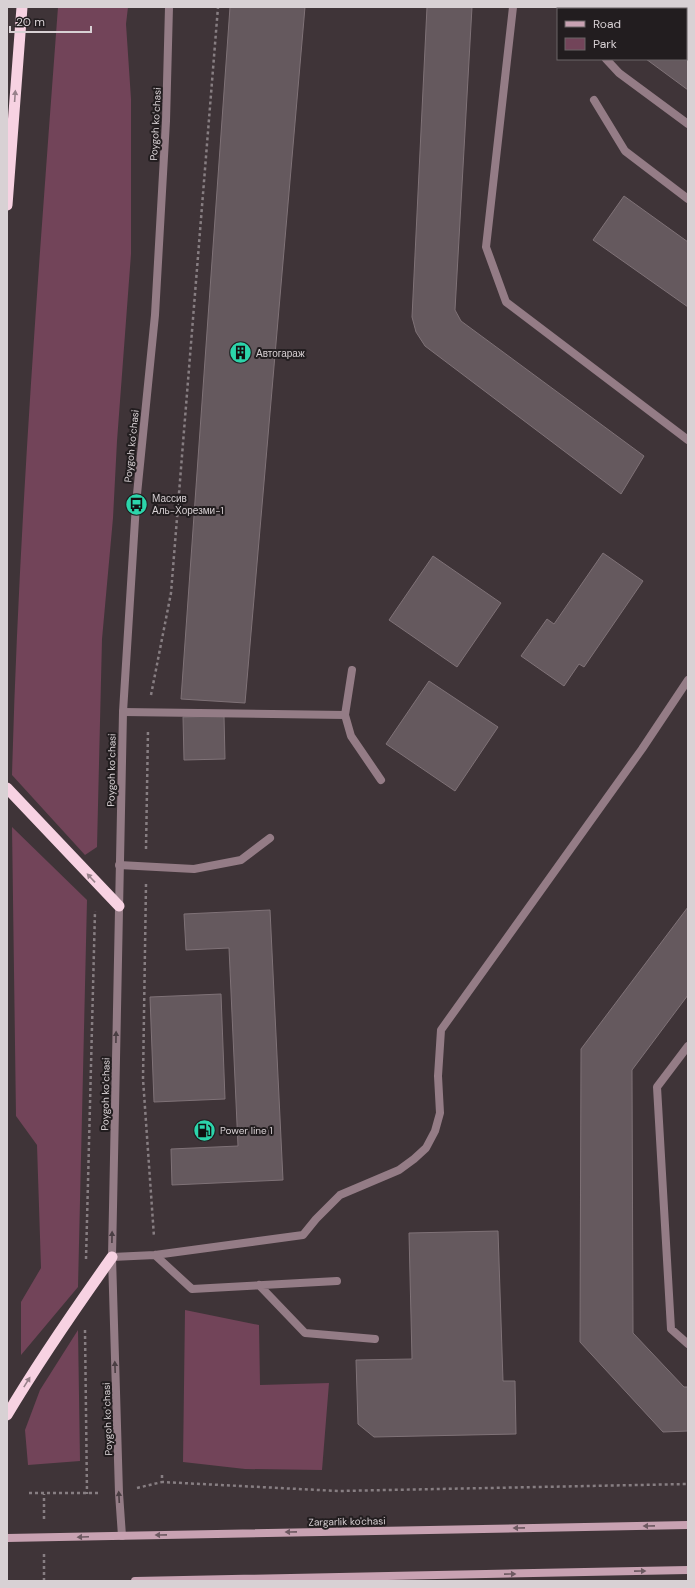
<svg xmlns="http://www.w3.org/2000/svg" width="695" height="1588" font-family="'DM Sans',sans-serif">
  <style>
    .green { fill: #724459 }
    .building { fill: #65595e; stroke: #7f7277 }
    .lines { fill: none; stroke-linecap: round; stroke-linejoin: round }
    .path { stroke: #877e82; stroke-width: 2.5; stroke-dasharray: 3 3; stroke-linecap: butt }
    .service { stroke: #947c86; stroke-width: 8 }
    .tertiary { stroke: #947c86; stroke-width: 8 }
    .secondary { stroke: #c8a2b2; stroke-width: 8 }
    .trunk { stroke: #f7d2e2; stroke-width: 11 }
    .oneway { fill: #97818a }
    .oneway2 { fill: #4a3e43 }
    .oneway3 { fill: #6d5961 }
    .labels { text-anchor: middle; stroke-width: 4; stroke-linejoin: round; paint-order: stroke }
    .street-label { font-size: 10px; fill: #d8d1d4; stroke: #221d1f }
    .poi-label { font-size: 10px; fill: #d8d1d4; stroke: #221d1f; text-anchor: start }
  </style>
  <rect width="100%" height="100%" fill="#3f3438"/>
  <path class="green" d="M 58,7 L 128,7 L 126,24 L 131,99 L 131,254 L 117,441 L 113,518 L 102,639 L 97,847 L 85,855 L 12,775 C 19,519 39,263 58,7 Z
    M 12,827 L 87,900 L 78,1287 L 21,1355 L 21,1302 L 41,1268 L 37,1145 L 16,1116 Z
    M 185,1310 L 259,1325 L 260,1385 L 329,1383 L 322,1470 L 245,1469 L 183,1462 Z
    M 78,1330 L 80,1461 L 28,1465 L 25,1430 L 40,1390 Z"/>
  <path class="building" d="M 230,7 L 305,7 L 245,703 L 181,699 Z
    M 427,7 L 472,7 L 455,310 L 461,321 L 644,456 L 621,494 L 425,346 L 416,332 L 412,317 Z
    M 620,7 L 663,7 L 664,9 L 620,9 Z
    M 686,34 L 688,35 L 688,90 L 646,59 L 686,59 Z
    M 624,196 L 688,242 L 688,307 L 593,240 Z
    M 603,553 L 643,581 L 584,667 L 579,664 L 564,686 L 521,656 L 547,619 L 554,624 Z
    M 433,556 L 501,603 L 457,667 L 389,620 Z
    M 429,681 L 498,727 L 455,791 L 386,744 Z
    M 224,716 L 225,759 L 184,760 L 183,717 Z
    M 688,907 L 688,995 L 632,1070 L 633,1333 L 684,1387 L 688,1387 L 688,1431 L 663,1432 L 580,1342 L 581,1049 Z
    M 270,910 L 283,1180 L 172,1185 L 171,1149 L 238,1146 L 229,948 L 186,950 L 184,914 Z
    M 221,994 L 225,1099 L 154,1102 L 150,997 Z
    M 498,1231 L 503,1381 L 515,1381 L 516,1434 L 374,1437 L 358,1424 L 356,1360 L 412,1359 L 409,1233 Z"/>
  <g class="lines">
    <path class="path" d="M 151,695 L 171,593 L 218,7
      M 146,849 L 148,730
      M 146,884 L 143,1079 L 154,1237
      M 86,1259 L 95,911
      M 85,1330 L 87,1494
      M 162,1475 L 162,1482 L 338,1491 L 688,1484
      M 137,1488 L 162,1482
      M 29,1493 L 101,1493
      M 44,1519 L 44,1494
      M 44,1554 L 44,1581"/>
    <path class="service" d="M 513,7 L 486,247 L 506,302 L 688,440
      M 589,9 L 589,7
      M 606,59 L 619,73 L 688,124
      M 594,100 L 625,151 L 688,199
      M 352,670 L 345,715 L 351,736 L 381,780
      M 123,712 L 345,715
      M 119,865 L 194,869 L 241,860 L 270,838
      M 688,1046 L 657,1087 L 671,1329 L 688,1344
      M 155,1255 L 192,1289 L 337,1281
      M 112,1257 L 155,1255 L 303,1235 L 316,1219 L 340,1195 L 399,1170 L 414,1159 L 426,1148 L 435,1131 L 440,1113 L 438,1076 L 441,1030 L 642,749 L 688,680
      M 259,1285 L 305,1333 L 375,1339"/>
    <path class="tertiary" d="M 122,1536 L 119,1493 L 112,1257 L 123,712 L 136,504 L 155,315 L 166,121 L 169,7"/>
    <path class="secondary" d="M 7,1538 L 688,1525
      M 135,1581 L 688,1570"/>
    <path class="trunk" d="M 7,205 L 22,7
      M 7,788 L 119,906
      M 7,1415 C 39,1361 75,1309 112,1257"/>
  </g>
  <defs><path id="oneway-solid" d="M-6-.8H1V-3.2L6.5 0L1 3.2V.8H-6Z"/></defs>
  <g class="oneway">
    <use href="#oneway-solid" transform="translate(15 96) rotate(-86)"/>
    <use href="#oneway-solid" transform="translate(91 878) rotate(-133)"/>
    <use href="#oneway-solid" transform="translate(27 1382) rotate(-58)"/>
  </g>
  <g class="oneway2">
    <use href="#oneway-solid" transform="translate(116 1037) rotate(-89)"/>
    <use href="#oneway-solid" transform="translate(112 1237) rotate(-89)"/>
    <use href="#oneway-solid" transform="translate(115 1367) rotate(-92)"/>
    <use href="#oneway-solid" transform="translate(119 1497) rotate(-93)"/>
  </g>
  <g class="oneway3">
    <use href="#oneway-solid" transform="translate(649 1526) rotate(179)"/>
    <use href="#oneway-solid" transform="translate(519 1528) rotate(179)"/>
    <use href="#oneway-solid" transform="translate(291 1532) rotate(179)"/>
    <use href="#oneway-solid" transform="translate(161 1535) rotate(179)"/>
    <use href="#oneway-solid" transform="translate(83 1537) rotate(178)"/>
    <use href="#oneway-solid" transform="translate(640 1571) rotate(-1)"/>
    <use href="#oneway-solid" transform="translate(510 1574) rotate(-1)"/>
  </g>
  <defs>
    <symbol id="building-disc" viewBox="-11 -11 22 22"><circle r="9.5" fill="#2cd5ab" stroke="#221d1f"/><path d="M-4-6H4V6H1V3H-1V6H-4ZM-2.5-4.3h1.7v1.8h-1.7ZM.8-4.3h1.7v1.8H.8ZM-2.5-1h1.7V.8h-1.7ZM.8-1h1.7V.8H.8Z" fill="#111"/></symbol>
    <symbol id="bus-disc" viewBox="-11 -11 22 22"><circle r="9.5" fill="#2cd5ab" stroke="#221d1f"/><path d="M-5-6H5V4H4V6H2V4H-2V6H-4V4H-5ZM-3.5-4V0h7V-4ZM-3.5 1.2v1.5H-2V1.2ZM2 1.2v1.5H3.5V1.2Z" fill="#111"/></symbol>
    <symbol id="fuel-disc" viewBox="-11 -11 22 22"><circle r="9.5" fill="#2cd5ab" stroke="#221d1f"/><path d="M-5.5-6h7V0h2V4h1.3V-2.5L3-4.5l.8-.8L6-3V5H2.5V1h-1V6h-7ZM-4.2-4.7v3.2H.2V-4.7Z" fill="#111"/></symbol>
  </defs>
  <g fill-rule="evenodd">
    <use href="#building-disc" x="228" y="340" width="25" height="25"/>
    <use href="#bus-disc" x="124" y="492" width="25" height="25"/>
    <use href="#fuel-disc" x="192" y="1118" width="25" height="25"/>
  </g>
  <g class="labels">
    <g class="street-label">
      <text transform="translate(155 124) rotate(-87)" y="4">Poygoh koʻchasi</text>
      <text transform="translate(131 446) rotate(-84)" y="4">Poygoh koʻchasi</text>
      <text transform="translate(111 770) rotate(-89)" y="4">Poygoh koʻchasi</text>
      <text transform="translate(105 1094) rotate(-89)" y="4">Poygoh koʻchasi</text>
      <text transform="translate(107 1419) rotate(-92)" y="4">Poygoh koʻchasi</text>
      <text transform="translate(347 1521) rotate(-1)" y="4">Zargarlik ko'chasi</text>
    </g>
    <g class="poi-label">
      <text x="256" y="357">Автогараж</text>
      <text x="152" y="502">Массив<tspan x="152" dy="12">Аль-Хорезми-1</tspan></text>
      <text x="220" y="1134">Power line 1</text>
    </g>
  </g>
  <rect width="695" height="1588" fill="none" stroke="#d8d1d4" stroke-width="16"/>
  <rect x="557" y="8" width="130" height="52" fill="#221d1f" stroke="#6b6567"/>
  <rect x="565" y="21" width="20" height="6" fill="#c8a2b2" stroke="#6b6567"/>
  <text x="593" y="28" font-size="12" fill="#d8d1d4">Road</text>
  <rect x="565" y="38" width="20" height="12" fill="#724459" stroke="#6b6567"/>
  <text x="593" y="48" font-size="12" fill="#d8d1d4">Park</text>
  <path d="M10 26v6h81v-6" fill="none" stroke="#d8d1d4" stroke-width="2"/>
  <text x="16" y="26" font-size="12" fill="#d8d1d4" stroke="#221d1f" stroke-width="3" paint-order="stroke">20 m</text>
</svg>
